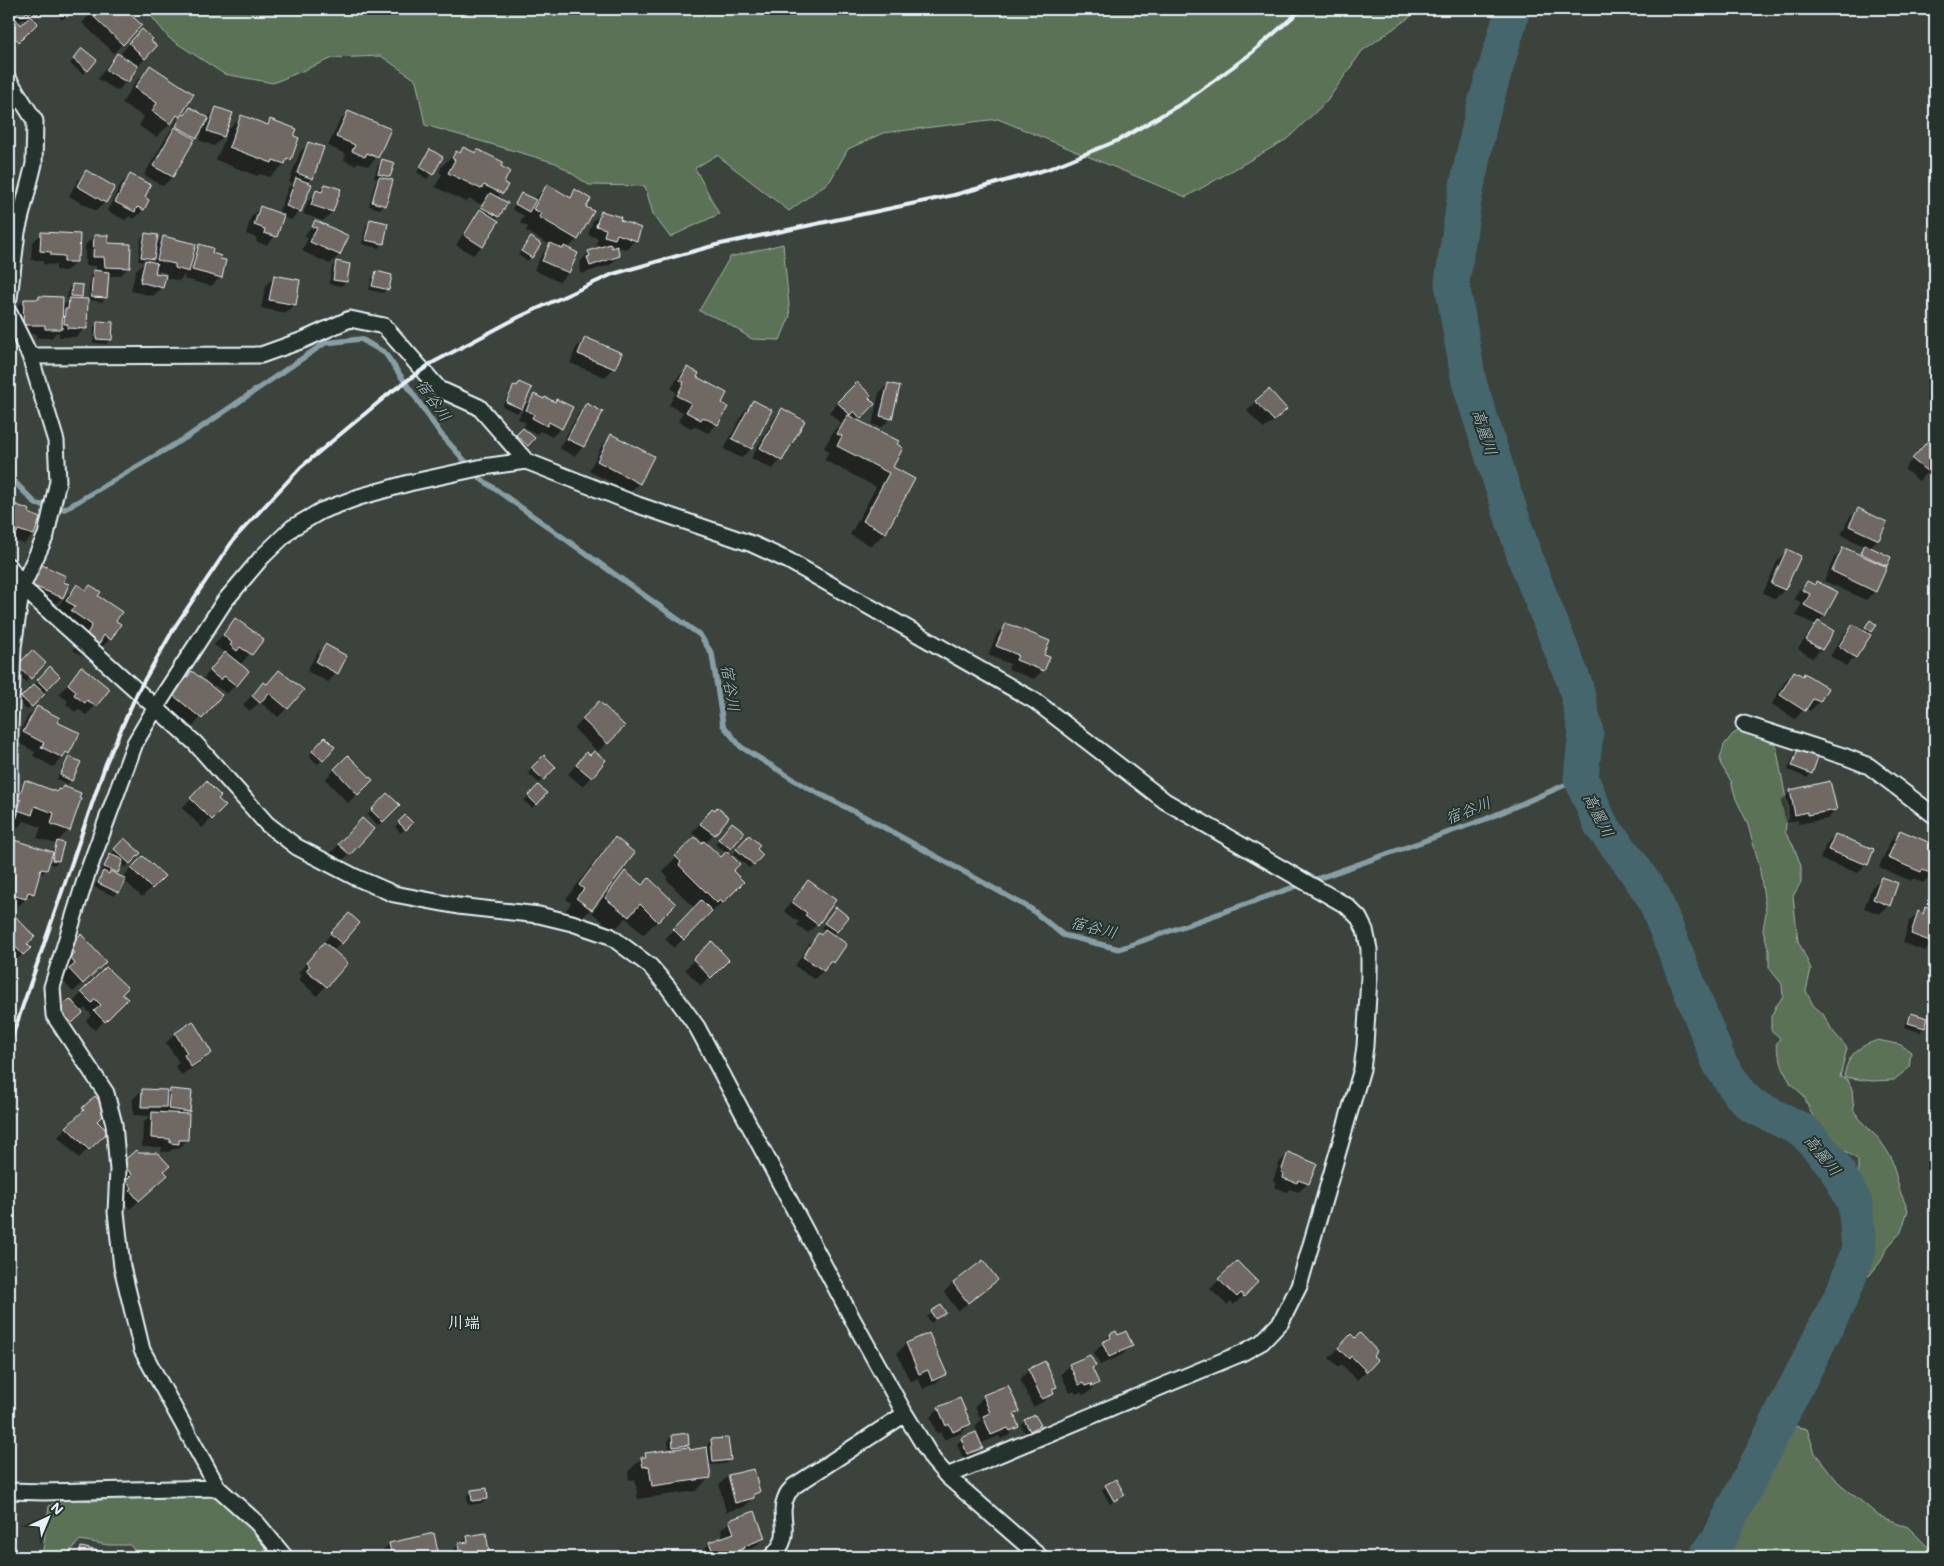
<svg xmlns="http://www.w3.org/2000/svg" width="1944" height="1566" font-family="Mali,'Klee One',sans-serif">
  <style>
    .green { fill: #5b7256; stroke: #a2b2a7 }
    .shadow { fill: #0007; fill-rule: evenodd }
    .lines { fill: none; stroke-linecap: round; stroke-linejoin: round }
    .stream { stroke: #869ea4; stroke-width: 5.5 }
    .river { stroke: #45666c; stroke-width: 35 }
    .building { fill: #706762; stroke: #e8f1f8 }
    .minor-casing { stroke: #e8f1f8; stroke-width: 19 }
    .minor { stroke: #26332d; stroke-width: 15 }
    .rail { stroke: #e8f1f8; stroke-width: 4 }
    .labels { text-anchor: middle; stroke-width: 4; stroke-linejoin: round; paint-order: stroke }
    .water-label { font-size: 16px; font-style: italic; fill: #afc0c7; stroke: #26332d }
    .neighbourhood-label { font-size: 16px; font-weight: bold; fill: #e8f1f8; stroke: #26332d }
  </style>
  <rect width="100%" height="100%" fill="#3c433d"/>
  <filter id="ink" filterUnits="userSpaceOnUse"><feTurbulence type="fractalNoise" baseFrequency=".02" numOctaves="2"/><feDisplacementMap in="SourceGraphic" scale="10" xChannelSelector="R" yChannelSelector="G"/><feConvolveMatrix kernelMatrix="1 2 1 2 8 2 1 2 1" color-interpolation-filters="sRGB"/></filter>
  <g filter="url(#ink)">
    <path class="green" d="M 143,9 L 1421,9 L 1362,51 L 1327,101 L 1287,139 L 1186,197 L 998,119 L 883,133 L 848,149 L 830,181 L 789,211 L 717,155 L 695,168 L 719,214 L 670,237 L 653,214 L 645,186 L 589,185 L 556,163 L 425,125 L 416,80 L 381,56 L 333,58 L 273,83 L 224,74 L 169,38 L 147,11 Z
      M 783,244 L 790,316 L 780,340 L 752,339 L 722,320 L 699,311 L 730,257 Z
      M 1742,729 L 1775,740 L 1788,810 L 1785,832 L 1794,847 L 1801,866 L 1801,882 L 1793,896 L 1798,941 L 1811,969 L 1806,991 L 1813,1005 L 1823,1014 L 1832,1030 L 1847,1048 L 1840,1077 L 1848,1080 L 1852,1089 L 1854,1111 L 1863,1123 L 1879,1139 L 1891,1157 L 1900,1191 L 1908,1210 L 1901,1232 L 1886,1249 L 1881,1261 L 1869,1276 L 1862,1272 L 1864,1259 L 1870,1240 L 1858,1178 L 1858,1160 L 1847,1152 L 1821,1141 L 1818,1123 L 1810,1111 L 1804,1096 L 1791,1084 L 1783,1068 L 1776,1045 L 1780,1038 L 1771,1030 L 1771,1017 L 1776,1006 L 1783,997 L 1782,984 L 1769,968 L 1769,951 L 1763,930 L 1766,912 L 1759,864 L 1747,822 L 1736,799 L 1731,781 L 1721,765 L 1720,759 L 1724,745 L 1733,734 Z
      M 1878,1040 L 1901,1045 L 1911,1052 L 1909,1068 L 1894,1080 L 1871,1081 L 1844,1077 C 1848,1054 1857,1047 1878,1040 Z
      M 1778,1422 L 1807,1429 L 1815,1453 L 1838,1482 L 1879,1516 L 1908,1527 L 1928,1547 L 1935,1547 L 1935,1557 L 1699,1557 L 1699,1547 L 1705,1534 L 1738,1490 Z
      M 199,1495 L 218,1497 L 245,1517 L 280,1557 L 139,1557 L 130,1545 L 108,1545 L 80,1540 L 70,1552 L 70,1557 L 42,1557 L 49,1506 L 66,1498 L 93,1501 L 125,1497 Z"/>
    <path class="shadow" d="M 9,9 L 41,9 L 31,18 L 36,23 L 14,45 L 9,40 L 9,29 L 12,25 L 9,22 ZM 23,19 L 26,22 L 21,26 L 18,23 Z
      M 62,9 L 72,10 L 62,20 L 57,14 Z
      M 95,9 L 122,9 L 140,25 L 114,53 L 82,23 Z
      M 133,39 L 145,58 L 118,91 L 98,79 L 108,64 L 117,54 L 126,60 L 121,53 Z
      M 78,53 L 95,60 L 83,74 L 70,64 Z
      M 150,67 L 193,94 L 176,120 L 176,119 L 156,137 L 139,126 L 144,117 L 122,103 L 136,81 Z
      M 190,108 L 207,118 L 217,108 L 224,134 L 242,116 L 265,125 L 270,120 L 293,137 L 290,159 L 270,177 L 260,174 L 257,176 L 216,160 L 227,133 L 214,146 L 199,140 L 204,127 L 202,127 L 172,177 L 163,186 L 144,175 L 176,121 Z
      M 348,112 L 377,157 L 368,166 L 358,162 L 355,165 L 344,160 L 346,154 L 328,146 L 339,122 Z
      M 309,143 L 312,178 L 307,183 L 300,211 L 291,220 L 282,217 L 276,236 L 266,245 L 256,242 L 257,238 L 246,234 L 251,217 L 260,208 L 278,214 L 288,188 L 292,183 L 289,182 L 300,152 Z
      M 464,149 L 474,154 L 478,151 L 499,167 L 502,183 L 506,185 L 497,198 L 498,217 L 482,246 L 473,255 L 456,245 L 472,220 L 480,212 L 478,211 L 482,205 L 470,199 L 466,202 L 435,187 L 442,174 L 439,172 L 442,166 L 456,152 L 459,154 Z
      M 431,151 L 442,157 L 427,179 L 417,172 Z
      M 382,161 L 389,177 L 386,180 L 384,205 L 380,209 L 369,206 L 375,182 L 378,179 L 374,178 L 378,165 Z
      M 86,172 L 105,202 L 96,211 L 69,196 L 77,181 Z
      M 130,175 L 143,198 L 147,201 L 143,210 L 134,219 L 129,216 L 125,220 L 107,211 L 121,184 Z
      M 325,185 L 340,190 L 332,212 L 323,221 L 303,214 L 308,201 Z
      M 547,186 L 569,198 L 575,191 L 585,207 L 577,239 L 567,249 L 577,253 L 568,273 L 559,282 L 534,270 L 542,254 L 550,245 L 526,231 L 528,227 L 520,223 L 524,216 L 512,209 L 521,194 L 533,200 Z
      M 602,212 L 618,221 L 635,240 L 626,249 L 609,244 L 611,250 L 619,256 L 610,265 L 581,274 L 579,267 L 581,265 L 580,262 L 589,252 L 604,247 L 596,245 L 598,238 L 588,235 L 593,221 Z
      M 370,221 L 383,244 L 378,248 L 362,244 L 366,225 Z
      M 315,222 L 347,236 L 339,255 L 330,264 L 302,251 L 308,238 L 304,236 Z
      M 41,234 L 78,256 L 76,262 L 66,271 L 56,270 L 56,265 L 43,264 L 43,260 L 31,260 L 32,243 Z
      M 146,234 L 155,245 L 163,237 L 193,252 L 200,245 L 211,254 L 221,277 L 211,286 L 184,279 L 185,274 L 179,281 L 164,277 L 162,287 L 153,296 L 131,291 L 136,270 L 145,262 L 138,261 L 141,238 ZM 155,270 L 167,273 L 166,277 L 154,274 Z
      M 94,236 L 107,244 L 129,267 L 120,276 L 108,276 L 106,298 L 102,302 L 88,300 L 90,276 L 96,272 L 96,266 L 85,266 L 85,245 Z
      M 531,238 L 531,257 L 527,261 L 518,255 Z
      M 336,263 L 349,265 L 346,282 L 341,286 L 329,284 L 332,267 Z
      M 376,272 L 387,289 L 383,293 L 369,290 L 372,277 Z
      M 275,276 L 295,304 L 286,313 L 261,308 L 266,285 Z
      M 72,286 L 81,296 L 78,300 L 85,328 L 76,337 L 59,337 L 59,333 L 57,332 L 51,338 L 36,338 L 36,334 L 15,333 L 15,309 L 24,300 L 37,300 L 40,297 L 61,308 L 69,300 L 67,299 L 68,290 Z
      M 98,322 L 110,340 L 106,344 L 93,343 L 94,327 Z
      M 585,339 L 614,368 L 605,377 L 570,363 L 576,348 Z
      M 687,368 L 720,404 L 717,424 L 708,433 L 694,426 L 691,428 L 678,421 L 683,412 L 669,405 L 676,392 L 671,389 L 678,377 Z
      M 520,383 L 522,408 L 534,395 L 561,428 L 552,437 L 540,431 L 537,434 L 523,427 L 526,423 L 518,419 L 524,406 L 517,413 L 502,406 L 510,390 Z
      M 857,383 L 874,404 L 857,421 L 891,468 L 913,479 L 885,533 L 871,546 L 850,535 L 876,487 L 824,460 L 829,451 L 824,448 L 834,430 L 841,424 L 829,412 Z
      M 888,384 L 891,418 L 882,427 L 872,425 L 879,393 Z
      M 753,402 L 770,411 L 751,449 L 741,458 L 724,449 L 744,411 Z
      M 1256,402 L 1277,418 L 1264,429 L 1247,411 Z
      M 587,405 L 601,412 L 583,447 L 574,456 L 559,448 L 578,414 Z
      M 783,409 L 781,460 L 772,469 L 751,458 L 774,418 Z
      M 523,429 L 533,438 L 523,449 L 513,440 Z
      M 611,436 L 639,483 L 630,492 L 589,471 L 602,445 Z
      M 1932,438 L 1935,441 L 1935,463 L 1919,481 L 1904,469 Z
      M 9,503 L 28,511 L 27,514 L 39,518 L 33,535 L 24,544 L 11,539 L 9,541 Z
      M 1858,509 L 1878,539 L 1869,548 L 1886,566 L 1875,591 L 1866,600 L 1824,581 L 1834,558 L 1843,549 L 1858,555 L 1864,546 L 1841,535 L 1849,518 Z
      M 1787,551 L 1799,556 L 1784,590 L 1775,599 L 1763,593 L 1778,560 Z
      M 31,575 L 67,585 L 62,598 L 53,607 L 23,594 Z
      M 1807,582 L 1813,586 L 1816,582 L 1836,593 L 1824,616 L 1818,622 L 1821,649 L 1812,658 L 1798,649 L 1810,631 L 1816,625 L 1795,615 L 1802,603 L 1794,599 L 1798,591 Z
      M 77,586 L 96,596 L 114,621 L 110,639 L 96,653 L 91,650 L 84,657 L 73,650 L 80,639 L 53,615 L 63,599 Z
      M 235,620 L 262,639 L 240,665 L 247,671 L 227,694 L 214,685 L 211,688 L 220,695 L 192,728 L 165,705 L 193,673 L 202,680 L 223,655 L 224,652 L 214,645 Z
      M 1870,621 L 1876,625 L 1855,657 L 1846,666 L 1830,656 L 1844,634 L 1853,625 L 1862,631 Z
      M 1006,625 L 1043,656 L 1043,670 L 1034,679 L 1008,669 L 1010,664 L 988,655 L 997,634 Z
      M 326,645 L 337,673 L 328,682 L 307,671 L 316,654 Z
      M 32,652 L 44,663 L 26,682 L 14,671 Z
      M 50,668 L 58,676 L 27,710 L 18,702 Z
      M 82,668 L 95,706 L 86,715 L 78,709 L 75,712 L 66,704 L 68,701 L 59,694 Z
      M 279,671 L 287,708 L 278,717 L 260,702 L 250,711 L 243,705 L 263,683 L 266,685 Z
      M 1794,672 L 1826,688 L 1819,702 L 1810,711 L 1805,708 L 1795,719 L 1772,704 L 1785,681 Z
      M 599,703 L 623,726 L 598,752 L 574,729 Z
      M 37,707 L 56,722 L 68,753 L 53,767 L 33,756 L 35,752 L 15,741 L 28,716 Z
      M 325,739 L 334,747 L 318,764 L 309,756 Z
      M 1798,751 L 1811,773 L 1807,778 L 1788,770 L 1794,755 Z
      M 586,754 L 591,777 L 582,786 L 568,774 Z
      M 544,756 L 554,767 L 539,783 L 528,773 Z
      M 69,757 L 71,780 L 67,784 L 57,779 L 65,761 Z
      M 348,757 L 371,780 L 348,803 L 325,779 Z
      M 25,782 L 56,793 L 63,788 L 69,830 L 57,842 L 58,861 L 54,865 L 48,863 L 46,870 L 37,878 L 33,893 L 11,912 L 9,912 L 9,848 L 14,842 L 52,853 L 56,844 L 37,838 L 41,827 L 24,821 L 17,828 L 9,825 L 9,802 L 11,796 Z
      M 206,783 L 216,799 L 224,806 L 202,828 L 182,808 Z
      M 1829,783 L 1836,810 L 1827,819 L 1798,824 L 1798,820 L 1786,823 L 1781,801 L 1790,792 Z
      M 533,791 L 536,804 L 532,808 L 524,801 Z
      M 387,795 L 398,805 L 378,826 L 367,815 Z
      M 712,809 L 714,811 L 717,809 L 727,817 L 705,844 L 721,859 L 727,853 L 715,844 L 728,827 L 732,823 L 743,832 L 727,852 L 739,864 L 731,871 L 742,882 L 708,916 L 707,914 L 674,948 L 665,939 L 694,908 L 666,879 L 668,877 L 662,871 L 695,839 L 701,845 L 704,842 L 692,833 Z
      M 405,817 L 411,823 L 401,833 L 395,827 Z
      M 353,829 L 349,854 L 340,863 L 330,854 Z
      M 1900,831 L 1930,844 L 1935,836 L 1935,865 L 1932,874 L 1923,883 L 1913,878 L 1911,881 L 1879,867 L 1891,840 Z
      M 1835,835 L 1867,864 L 1858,873 L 1820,859 L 1826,844 Z
      M 749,837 L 755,849 L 761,855 L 749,868 L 733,854 Z
      M 615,839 L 607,889 L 608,890 L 625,873 L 642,886 L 674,904 L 643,935 L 626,918 L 614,930 L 592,913 L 608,891 L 606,890 L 591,909 L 577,923 L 564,913 L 571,903 L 566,899 L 601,853 Z
      M 124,840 L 139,853 L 125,868 L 121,864 L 115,875 L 122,878 L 143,857 L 163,876 L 142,897 L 124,880 L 118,892 L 114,896 L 94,887 L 99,877 L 104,872 L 101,871 L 106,860 Z
      M 1881,878 L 1889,905 L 1879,914 L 1864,908 L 1872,887 Z
      M 808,882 L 817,924 L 808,933 L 797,925 L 799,922 L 784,911 L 799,891 Z
      M 1926,909 L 1929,917 L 1935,919 L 1935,941 L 1925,951 L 1903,943 L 1909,922 L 1918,913 L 1921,914 Z
      M 832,913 L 847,917 L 832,935 L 845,944 L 833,962 L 814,979 L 795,966 L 809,944 L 825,930 L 821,928 Z
      M 11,917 L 29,948 L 13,963 L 9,959 L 9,919 Z
      M 340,923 L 358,923 L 333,951 L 346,963 L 317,996 L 298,979 L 302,976 L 298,973 Z
      M 712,943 L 728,959 L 701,986 L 685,969 Z
      M 69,947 L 96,971 L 73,992 L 61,979 L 67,973 L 61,967 Z
      M 106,968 L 121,994 L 126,999 L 95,1030 L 86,1021 L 92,1015 L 85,1008 L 67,1026 L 55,1014 L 72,1003 Z
      M 1911,1014 L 1924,1028 L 1920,1032 L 1904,1027 L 1907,1019 Z
      M 175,1033 L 211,1053 L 202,1062 L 181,1075 L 175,1066 L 179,1062 L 166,1043 Z
      M 142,1090 L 165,1095 L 171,1090 L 188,1111 L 184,1115 L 187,1140 L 178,1149 L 173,1149 L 169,1152 L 161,1152 L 162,1147 L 142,1147 L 143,1123 L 150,1116 L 133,1115 L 133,1099 Z
      M 95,1097 L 95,1121 L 106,1132 L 79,1158 L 58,1137 Z
      M 1288,1154 L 1308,1183 L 1299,1192 L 1289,1189 L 1287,1192 L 1274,1187 L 1276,1183 L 1273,1181 L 1279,1163 Z
      M 122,1164 L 163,1171 L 157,1184 L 130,1209 L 122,1200 Z
      M 1237,1262 L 1256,1282 L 1234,1305 L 1231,1301 L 1227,1305 L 1210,1289 Z
      M 996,1279 L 958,1311 L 944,1292 L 953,1283 Z
      M 941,1307 L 944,1313 L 931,1323 L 927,1317 Z
      M 928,1335 L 945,1374 L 936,1383 L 923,1389 L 918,1378 L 910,1382 L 897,1353 L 906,1344 Z
      M 1110,1335 L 1118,1337 L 1131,1346 L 1122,1355 L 1100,1365 L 1094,1353 Z
      M 1351,1336 L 1376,1361 L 1357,1380 L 1341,1364 L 1339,1367 L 1329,1358 Z
      M 1070,1365 L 1094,1366 L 1091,1369 L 1098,1383 L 1089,1392 L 1083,1395 L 1081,1392 L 1076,1394 L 1074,1391 L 1070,1393 L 1061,1374 Z
      M 1029,1370 L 1055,1386 L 1051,1391 L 1052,1393 L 1043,1402 L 1033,1407 L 1020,1379 Z
      M 984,1396 L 1018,1411 L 1013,1416 L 1017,1426 L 1008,1436 L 1001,1439 L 999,1436 L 982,1443 L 975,1426 L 981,1420 L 975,1406 Z
      M 939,1408 L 970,1424 L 961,1433 L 944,1440 L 940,1432 L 937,1434 L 930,1417 Z
      M 1025,1421 L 1039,1425 L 1026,1434 L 1021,1426 Z
      M 975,1434 L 981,1448 L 977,1452 L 963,1458 L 957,1444 L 961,1440 Z
      M 672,1436 L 688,1445 L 684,1449 L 689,1451 L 707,1449 L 707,1445 L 711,1441 L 729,1460 L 725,1464 L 708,1465 L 710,1477 L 696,1491 L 638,1499 L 635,1479 L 629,1480 L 628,1472 L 646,1454 L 669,1451 L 668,1440 Z
      M 728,1476 L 758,1492 L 744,1507 L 726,1512 L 719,1485 Z
      M 1106,1486 L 1123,1495 L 1110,1504 L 1102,1490 Z
      M 471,1491 L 487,1499 L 483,1503 L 468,1505 L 467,1495 Z
      M 730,1521 L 764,1538 L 755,1547 L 739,1552 L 734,1557 L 703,1557 L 701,1552 L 710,1543 L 723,1538 L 721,1530 Z
      M 485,1535 L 488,1557 L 450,1557 L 450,1553 L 468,1537 Z
      M 389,1544 L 438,1556 L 381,1557 L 380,1553 Z
      M 82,1548 L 123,1557 L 72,1557 Z"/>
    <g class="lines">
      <path class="stream" d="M 9,476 L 36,504 L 65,509 L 187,437 L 325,343 L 361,339 L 385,353 L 440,433 L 481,479 L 700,635 L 712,654 L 723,725 L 741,747 L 806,787 L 865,817 L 1031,909 L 1063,935 L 1119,949 L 1486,819 L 1581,778"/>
      <path class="river" d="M 1513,9 L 1481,118 L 1464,201 L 1452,283 L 1469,382 L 1525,558 L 1575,684 L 1586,732 L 1581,778 L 1601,825 L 1629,861 L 1654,898 L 1720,1064 L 1740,1094 L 1751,1105 L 1804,1131 L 1834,1165 L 1855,1203 L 1859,1249 L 1843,1293 L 1719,1539 L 1706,1557"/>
    </g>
    <path class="building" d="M 13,9 L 42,9 L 36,15 L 32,11 L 29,14 L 27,12 L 22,17 Z
      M 60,9 L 73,9 L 74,10 L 67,17 Z
      M 94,9 L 124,9 L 142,25 L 123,45 L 90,13 Z
      M 31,16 L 38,23 L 19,42 L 9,32 L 9,27 L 16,19 L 21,25 Z
      M 142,29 L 153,39 L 151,41 L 157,46 L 145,59 L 129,43 Z
      M 82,48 L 97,60 L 88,71 L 73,59 Z
      M 117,53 L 138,66 L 128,83 L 106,70 Z
      M 150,65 L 194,94 L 180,117 L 177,115 L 171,124 L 152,111 L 157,103 L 135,88 Z
      M 190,107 L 209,118 L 197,138 L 176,126 L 182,114 L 185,115 Z
      M 216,107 L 233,113 L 224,137 L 207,131 Z
      M 348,111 L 391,129 L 378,158 L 367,153 L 365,157 L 352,151 L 355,145 L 336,137 Z
      M 241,115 L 268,125 L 270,119 L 297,129 L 294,136 L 299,138 L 291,160 L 287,158 L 285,164 L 273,160 L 272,163 L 229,147 Z
      M 175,127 L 195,139 L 173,177 L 153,166 Z
      M 308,142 L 324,147 L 313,179 L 297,173 Z
      M 463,147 L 476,153 L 477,149 L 503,162 L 501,166 L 510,171 L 504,183 L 508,185 L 503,194 L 484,185 L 481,189 L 448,173 L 455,160 L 452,158 L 456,151 L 460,153 Z
      M 430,149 L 443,157 L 433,175 L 420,167 Z
      M 382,159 L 395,163 L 390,177 L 378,174 Z
      M 86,170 L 115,187 L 106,203 L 77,186 Z
      M 130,174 L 151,185 L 145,197 L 149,200 L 144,210 L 137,207 L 135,212 L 115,202 Z
      M 379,177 L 393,180 L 386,206 L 372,202 Z
      M 296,178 L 312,184 L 301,212 L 286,206 Z
      M 325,184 L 341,189 L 333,212 L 311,205 L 316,190 L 322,192 Z
      M 547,184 L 571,198 L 575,189 L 591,199 L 586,207 L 594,211 L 578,240 L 539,217 L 541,213 L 533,209 Z
      M 490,193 L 508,203 L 499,217 L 481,207 Z
      M 521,193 L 536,200 L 529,212 L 515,204 Z
      M 260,206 L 284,215 L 277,237 L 264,233 L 265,229 L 254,225 Z
      M 480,209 L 499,221 L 483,247 L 464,235 Z
      M 601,211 L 621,217 L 620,220 L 641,228 L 637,241 L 617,234 L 615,239 L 604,236 L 606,229 L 596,226 Z
      M 370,219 L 388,223 L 384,244 L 365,240 Z
      M 315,220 L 349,236 L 340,255 L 310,242 L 317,228 L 312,227 Z
      M 41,232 L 80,234 L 79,256 L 77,256 L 77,262 L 64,262 L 64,256 L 51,255 L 51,252 L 40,251 Z
      M 145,233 L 158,235 L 154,259 L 141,257 Z
      M 94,235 L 108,235 L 108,243 L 131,244 L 130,268 L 105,267 L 104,257 L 93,257 Z
      M 163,236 L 196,244 L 189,272 L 175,268 L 175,264 L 157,260 Z
      M 531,237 L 541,244 L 532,258 L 521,251 Z
      M 550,243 L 563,249 L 564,246 L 578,253 L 569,273 L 542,261 Z
      M 199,244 L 213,248 L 212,253 L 221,256 L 220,259 L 226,260 L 222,278 L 192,270 Z
      M 610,244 L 612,248 L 617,246 L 620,256 L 590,266 L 587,257 L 590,256 L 588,251 Z
      M 145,260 L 157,263 L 155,273 L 166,275 L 163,288 L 140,282 Z
      M 336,261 L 350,264 L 347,282 L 333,280 Z
      M 93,270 L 109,272 L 107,298 L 91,297 Z
      M 376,271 L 392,275 L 389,290 L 372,286 Z
      M 274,275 L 300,280 L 296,305 L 269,300 Z
      M 72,284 L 83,285 L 82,297 L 71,296 Z
      M 39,296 L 63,297 L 62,329 L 45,329 L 45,325 L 23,325 L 24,299 L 39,299 Z
      M 69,298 L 88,299 L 87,329 L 67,328 L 68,324 L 64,324 L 65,309 L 68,309 Z
      M 97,321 L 113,322 L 112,340 L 96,339 Z
      M 585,337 L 622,353 L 615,369 L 578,354 Z
      M 687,367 L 699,373 L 697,377 L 727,393 L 722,403 L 728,407 L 718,425 L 703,417 L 701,420 L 686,412 L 691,403 L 677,396 L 684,382 L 680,380 Z
      M 519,382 L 532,388 L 522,409 L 506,402 L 514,385 L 517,386 Z
      M 857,382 L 871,395 L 869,398 L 875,404 L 861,419 L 854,411 L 850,415 L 837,402 Z
      M 888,383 L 900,386 L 892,419 L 880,416 Z
      M 1269,389 L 1287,409 L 1274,421 L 1255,401 Z
      M 534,394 L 544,399 L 545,397 L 555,402 L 556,399 L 573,407 L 562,429 L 549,422 L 547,426 L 532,418 L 534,414 L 526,410 Z
      M 753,400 L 772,410 L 752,449 L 732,439 Z
      M 586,403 L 603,412 L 584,447 L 567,439 Z
      M 782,408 L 805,421 L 782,461 L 760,448 Z
      M 848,415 L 899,441 L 897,444 L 903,448 L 893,467 L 915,479 L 886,533 L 863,521 L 889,473 L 837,446 L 842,436 L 837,434 Z
      M 523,428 L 535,438 L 528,446 L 516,435 Z
      M 611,434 L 654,456 L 640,484 L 597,461 Z
      M 1932,436 L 1935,439 L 1935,465 L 1929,473 L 1912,459 Z
      M 9,502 L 30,510 L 29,513 L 40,518 L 34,535 L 18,530 L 16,535 L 9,533 Z
      M 1858,508 L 1887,522 L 1879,540 L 1849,526 Z
      M 1864,544 L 1891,557 L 1887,566 L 1860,553 Z
      M 1843,547 L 1887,567 L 1876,592 L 1832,571 Z
      M 1787,549 L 1801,556 L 1785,590 L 1771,584 Z
      M 40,564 L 66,576 L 63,582 L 69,584 L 63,598 L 31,585 Z
      M 1807,581 L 1815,585 L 1816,581 L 1838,592 L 1825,616 L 1804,605 L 1810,594 L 1802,590 Z
      M 77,584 L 86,590 L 90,585 L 101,592 L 98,596 L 122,612 L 116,621 L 121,624 L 111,640 L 104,635 L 99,644 L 86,636 L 92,625 L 71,611 L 75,606 L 66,601 Z
      M 235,618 L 264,639 L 252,655 L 240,647 L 237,651 L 230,645 L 232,643 L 223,635 Z
      M 1870,620 L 1877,625 L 1872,632 L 1865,627 Z
      M 1818,621 L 1834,631 L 1822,650 L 1806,640 Z
      M 1006,623 L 1050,641 L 1044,655 L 1050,657 L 1044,671 L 1016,660 L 1018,655 L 996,646 Z
      M 1853,624 L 1871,635 L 1856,658 L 1839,646 Z
      M 325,644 L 347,656 L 338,674 L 316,662 Z
      M 32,650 L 46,663 L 31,679 L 17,666 Z
      M 225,652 L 249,671 L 237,686 L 224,676 L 221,680 L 209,671 Z
      M 50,666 L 60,676 L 47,690 L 37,680 Z
      M 81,666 L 110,689 L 96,707 L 87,700 L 85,703 L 74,695 L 76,691 L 68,684 Z
      M 279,670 L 304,690 L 288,709 L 269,693 L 260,703 L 252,696 L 263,682 L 267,684 Z
      M 192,671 L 222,695 L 202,719 L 173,695 Z
      M 1794,671 L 1803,676 L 1804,673 L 1828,688 L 1820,702 L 1813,699 L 1805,711 L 1780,695 Z
      M 34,684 L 45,694 L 32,707 L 21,697 Z
      M 599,701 L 625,726 L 608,744 L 582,719 Z
      M 37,706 L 60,718 L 57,722 L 80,733 L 69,754 L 66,752 L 63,758 L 41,747 L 44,743 L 23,732 Z
      M 325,737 L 335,747 L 323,761 L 312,751 Z
      M 1798,749 L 1818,757 L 1812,774 L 1792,766 Z
      M 594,751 L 606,760 L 592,778 L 576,765 L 586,752 L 590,755 Z
      M 348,755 L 373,780 L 358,795 L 334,769 Z
      M 544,755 L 556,767 L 544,780 L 531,768 Z
      M 69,756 L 81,762 L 72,781 L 60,775 Z
      M 25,780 L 57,792 L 58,789 L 61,790 L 63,786 L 81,793 L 79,798 L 81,799 L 70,831 L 51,824 L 54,813 L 35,806 L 32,815 L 18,810 L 21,800 L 18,799 Z
      M 206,781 L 221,796 L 218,799 L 226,806 L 212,820 L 190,798 Z
      M 1830,781 L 1837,810 L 1807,815 L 1807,812 L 1795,815 L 1790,790 Z
      M 538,785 L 547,793 L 537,805 L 528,796 Z
      M 387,793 L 400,805 L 383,822 L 371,810 Z
      M 717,807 L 729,817 L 715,835 L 700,824 L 712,808 L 715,810 Z
      M 405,815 L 413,823 L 406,830 L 398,822 Z
      M 362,818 L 374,829 L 350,855 L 338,844 Z
      M 732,822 L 745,832 L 731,849 L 718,839 Z
      M 1900,830 L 1935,845 L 1935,868 L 1933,874 L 1922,870 L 1921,872 L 1888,858 Z
      M 1835,834 L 1874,849 L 1868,865 L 1828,850 Z
      M 749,835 L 760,845 L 757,849 L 763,855 L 754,865 L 736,849 Z
      M 615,837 L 635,853 L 592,910 L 576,898 L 584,889 L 579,885 Z
      M 695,837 L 701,843 L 704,841 L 721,857 L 727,851 L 740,864 L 733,871 L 744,882 L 723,903 L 720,900 L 717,903 L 679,865 L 681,862 L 675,856 Z
      M 124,838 L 141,853 L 130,864 L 114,849 Z
      M 14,840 L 53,852 L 47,870 L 41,869 L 34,894 L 28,892 L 26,899 L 9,894 L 9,857 Z
      M 57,841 L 64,843 L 59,861 L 52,860 Z
      M 110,854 L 123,860 L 118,873 L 104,867 Z
      M 143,856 L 165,876 L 152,889 L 131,868 Z
      M 103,871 L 109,874 L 110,871 L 126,879 L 119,893 L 98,883 Z
      M 625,871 L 642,885 L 649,878 L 676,904 L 658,922 L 640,904 L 629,917 L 605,898 Z
      M 1881,877 L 1898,883 L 1890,906 L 1873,899 Z
      M 808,880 L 836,900 L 818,925 L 805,915 L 807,913 L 792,902 Z
      M 701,900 L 712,911 L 684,940 L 673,929 Z
      M 836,907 L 849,917 L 837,932 L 824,923 Z
      M 1925,907 L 1933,910 L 1931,916 L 1935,917 L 1935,943 L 1911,934 L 1918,911 L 1923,914 Z
      M 349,913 L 360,923 L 342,944 L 330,933 Z
      M 11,915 L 14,919 L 16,917 L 35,937 L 27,944 L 31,948 L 23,955 L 9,940 L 9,917 Z
      M 825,929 L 847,944 L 834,963 L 830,961 L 824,971 L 803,957 L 818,933 L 821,935 Z
      M 81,934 L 106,962 L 83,984 L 69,969 L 75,964 L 70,957 L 75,953 L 68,946 Z
      M 712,941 L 729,960 L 711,978 L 693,959 Z
      M 324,942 L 348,963 L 327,987 L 306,970 L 310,966 L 306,963 Z
      M 106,967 L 128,988 L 122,994 L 128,999 L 105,1022 L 94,1011 L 101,1005 L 95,999 L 92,1003 L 81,992 Z
      M 70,999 L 83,1013 L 72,1023 L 58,1009 Z
      M 1911,1013 L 1928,1018 L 1925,1028 L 1908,1023 Z
      M 193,1021 L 212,1053 L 191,1067 L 184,1055 L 187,1053 L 175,1033 Z
      M 142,1089 L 167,1090 L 166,1107 L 141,1107 Z
      M 170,1089 L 192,1091 L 190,1112 L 168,1109 Z
      M 95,1096 L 108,1110 L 97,1121 L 108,1132 L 89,1150 L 66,1127 L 84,1110 L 82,1108 Z
      M 152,1112 L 189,1114 L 188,1140 L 179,1140 L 179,1144 L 170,1143 L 170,1139 L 151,1138 Z
      M 136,1150 L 139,1153 L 158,1153 L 170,1166 L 164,1171 L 168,1175 L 139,1201 L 130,1190 L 132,1188 L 126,1180 L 132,1174 L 121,1163 Z
      M 1288,1152 L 1317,1164 L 1309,1184 L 1298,1180 L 1297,1183 L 1283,1178 L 1284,1174 L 1281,1172 Z
      M 983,1260 L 998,1280 L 968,1303 L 953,1283 Z
      M 1237,1261 L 1258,1282 L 1244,1297 L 1241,1293 L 1237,1297 L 1218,1279 Z
      M 941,1305 L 946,1313 L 935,1319 L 931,1311 Z
      M 1116,1331 L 1118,1335 L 1126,1331 L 1133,1346 L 1109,1357 L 1102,1342 L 1111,1338 L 1110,1334 Z
      M 929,1333 L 947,1374 L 932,1381 L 928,1370 L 919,1374 L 906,1343 Z
      M 1360,1333 L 1377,1351 L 1373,1356 L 1378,1360 L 1367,1372 L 1351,1356 L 1349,1359 L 1338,1348 L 1351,1334 L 1355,1338 Z
      M 1090,1355 L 1096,1366 L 1092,1368 L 1099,1383 L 1092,1387 L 1091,1384 L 1085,1386 L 1083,1383 L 1079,1385 L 1069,1364 Z
      M 1045,1361 L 1057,1387 L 1052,1389 L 1054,1394 L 1042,1399 L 1028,1369 Z
      M 1008,1385 L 1020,1412 L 1014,1414 L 1019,1427 L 1010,1431 L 1008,1428 L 991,1435 L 983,1416 L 990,1413 L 983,1395 Z
      M 960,1398 L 971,1424 L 953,1432 L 949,1424 L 946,1426 L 938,1407 Z
      M 1035,1415 L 1041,1425 L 1030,1431 L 1024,1420 Z
      M 976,1432 L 983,1448 L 967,1454 L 961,1438 Z
      M 688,1433 L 689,1445 L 673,1447 L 672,1435 Z
      M 728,1438 L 731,1460 L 713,1462 L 711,1439 Z
      M 689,1447 L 690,1450 L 707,1447 L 711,1478 L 652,1486 L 649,1466 L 643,1467 L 641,1457 L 646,1457 L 645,1453 Z
      M 754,1469 L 760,1492 L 754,1494 L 754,1498 L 735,1503 L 728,1475 Z
      M 1116,1479 L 1125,1495 L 1114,1501 L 1105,1485 Z
      M 487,1488 L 488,1499 L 472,1501 L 471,1490 Z
      M 755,1511 L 765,1538 L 745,1546 L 745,1548 L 720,1557 L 715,1557 L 709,1542 L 734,1533 L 729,1520 Z
      M 434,1533 L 439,1557 L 392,1557 L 389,1543 Z
      M 486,1533 L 490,1557 L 460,1557 L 458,1543 L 468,1542 L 467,1536 Z
      M 81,1547 L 126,1557 L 79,1557 Z"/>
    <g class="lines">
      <defs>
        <path id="minor" d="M 9,80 L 35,121 L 34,164 L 17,232 L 9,298
          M 9,313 L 30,356 L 56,441 L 58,481 L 46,535 L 22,587 L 13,647 L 10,728 L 10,806 L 9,813
          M 30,356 L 261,355 L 303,340 L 350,319 L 384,326 L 439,389 L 479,407 L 526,461 L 638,505 L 752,544 L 789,561 L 1035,701 L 1165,801 L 1347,906 L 1359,918 L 1365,930 L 1369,949 L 1369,977 L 1365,1046 L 1362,1069 L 1299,1286 L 1281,1322 L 1262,1342 L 1242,1353 L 947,1476
          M 9,566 L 22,587 L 195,743 L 267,824 L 297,847 L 355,877 L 394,894 L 458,906 L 539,915 L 572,923 L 610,936 L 650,966 L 668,987 L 697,1027 L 853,1320 L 905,1414 L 933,1460 L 947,1476 L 1040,1557
          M 1744,724 L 1846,757 L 1869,766 L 1935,816
          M 218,1488 L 142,1350 L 122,1267 L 116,1212 L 118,1170 L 114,1124 L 106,1093 L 54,1015 L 52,987 L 87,874 L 135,743 L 156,707 L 224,602 L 262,557 L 292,528 L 321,511 L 359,497 L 409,483 L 483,467 L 526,461
          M 9,1491 L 43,1492 L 218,1488 L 257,1523 L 285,1557
          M 771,1557 C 797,1534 775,1519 787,1495 C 788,1492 792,1489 794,1486 L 905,1414"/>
      </defs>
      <use href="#minor" class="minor-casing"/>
      <use href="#minor" class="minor"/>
      <path class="rail" d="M 9,1046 L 106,763 L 138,691 L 176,625 L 234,539 L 301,467 L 391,392 L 432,363 L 519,317 L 613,274 L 716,245 L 954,195 L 1048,169 L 1119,140 L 1186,101 L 1249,55 L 1302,9"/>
    </g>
  </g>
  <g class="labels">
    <g class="water-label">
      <text transform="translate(434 400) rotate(55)" y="6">宿谷川</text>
      <text transform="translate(1485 432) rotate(72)" y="6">高麗川</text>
      <text transform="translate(731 688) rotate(81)" y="6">宿谷川</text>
      <text transform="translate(1468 810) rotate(-21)" y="6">宿谷川</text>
      <text transform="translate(1599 815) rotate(63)" y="6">高麗川</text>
      <text transform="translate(1094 927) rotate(14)" y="6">宿谷川</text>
      <text transform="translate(1823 1155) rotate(51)" y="6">高麗川</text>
    </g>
    <g class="neighbourhood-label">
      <text x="464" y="1328">川端</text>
    </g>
  </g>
  <rect width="1944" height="1566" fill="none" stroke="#26332d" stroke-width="30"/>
  <rect x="15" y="15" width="1914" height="1536" fill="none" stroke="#e8f1f8" stroke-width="2" filter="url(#ink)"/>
  <g transform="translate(48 1518) rotate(44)" stroke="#26332d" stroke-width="4" paint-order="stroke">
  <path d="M0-4L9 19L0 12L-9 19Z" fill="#e8f1f8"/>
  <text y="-8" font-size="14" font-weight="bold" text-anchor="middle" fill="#e8f1f8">N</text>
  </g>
</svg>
